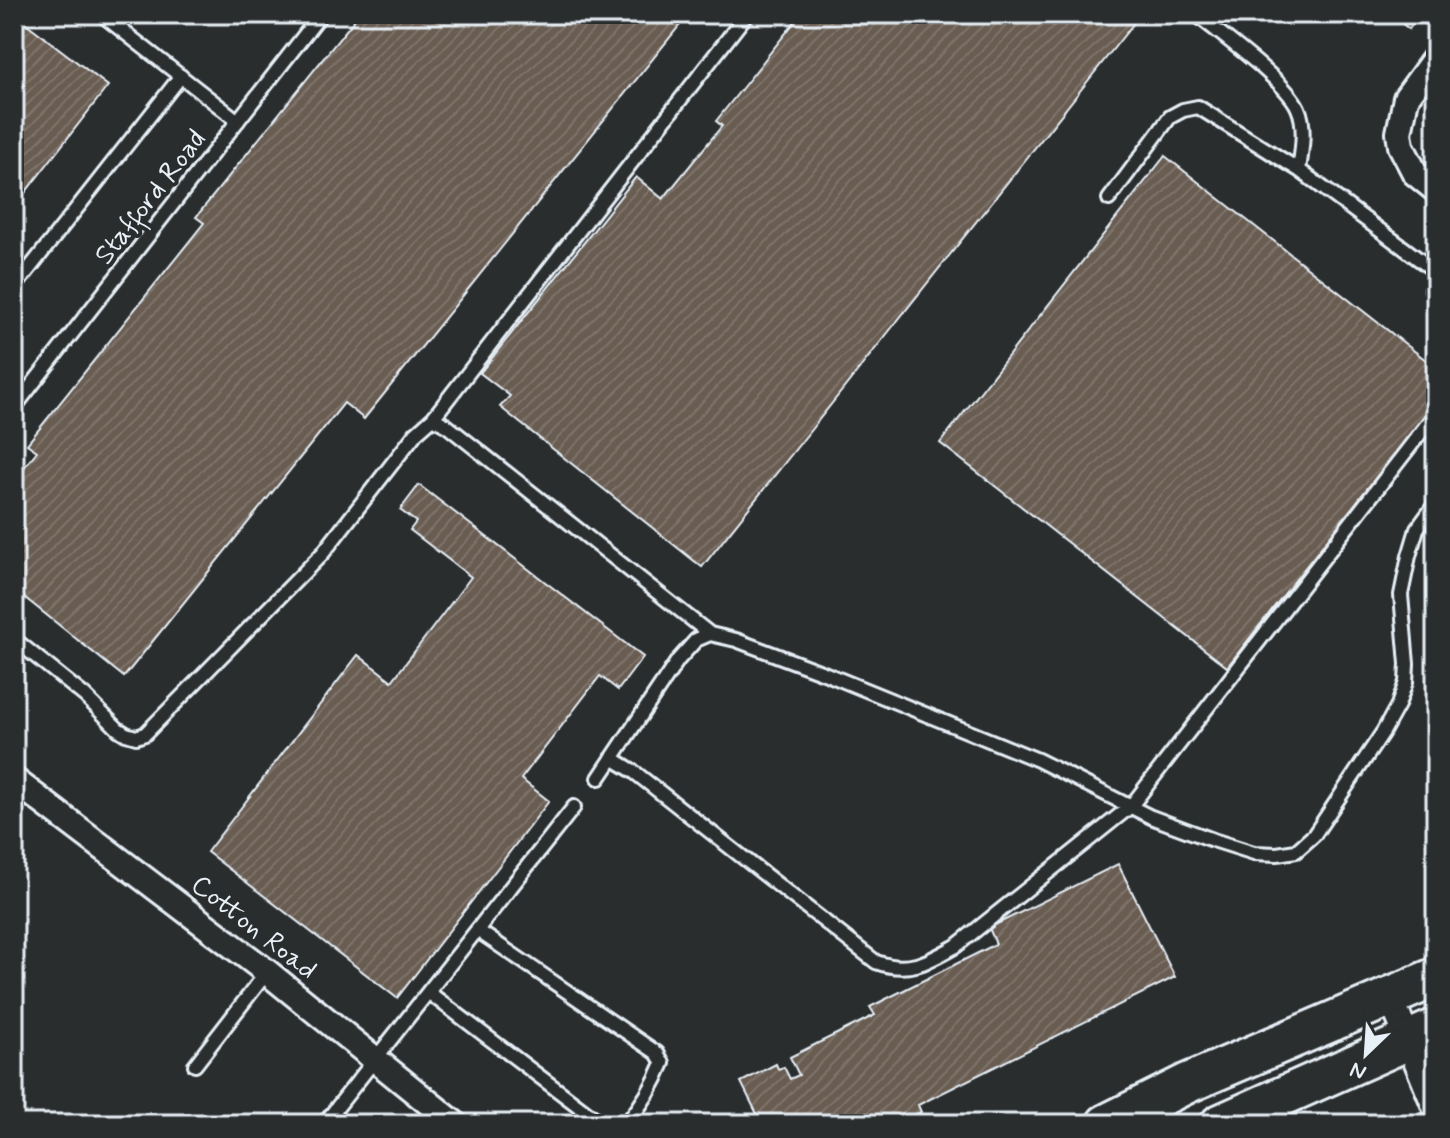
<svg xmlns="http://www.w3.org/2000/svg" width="1450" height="1138" font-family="Mynerve,sans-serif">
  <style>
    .building { fill: url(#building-hatch); stroke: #e8f1f8; stroke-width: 2 }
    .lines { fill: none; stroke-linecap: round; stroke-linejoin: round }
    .lane-casing { stroke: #e8f1f8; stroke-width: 18 }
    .street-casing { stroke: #e8f1f8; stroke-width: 30 }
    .primary-casing { stroke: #e8f1f8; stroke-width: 44 }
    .lane { stroke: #2a2d2e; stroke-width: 12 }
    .street { stroke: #2a2d2e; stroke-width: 24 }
    .primary { stroke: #2a2d2e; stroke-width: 38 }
    .labels { text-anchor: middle; stroke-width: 8; stroke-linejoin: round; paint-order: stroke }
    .street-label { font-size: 28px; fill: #e8f1f8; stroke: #2a2d2e }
  </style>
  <defs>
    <pattern id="building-hatch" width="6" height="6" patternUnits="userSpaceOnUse" patternTransform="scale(2)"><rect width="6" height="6" fill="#695b51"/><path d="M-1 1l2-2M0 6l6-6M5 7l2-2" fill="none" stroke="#7e736b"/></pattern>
  </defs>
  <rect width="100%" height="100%" fill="#2a2d2e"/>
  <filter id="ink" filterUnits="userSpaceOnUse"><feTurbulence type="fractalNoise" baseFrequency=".0125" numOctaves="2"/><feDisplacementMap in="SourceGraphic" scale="16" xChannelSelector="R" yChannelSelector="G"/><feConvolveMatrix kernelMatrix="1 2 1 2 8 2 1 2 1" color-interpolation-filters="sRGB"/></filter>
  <g filter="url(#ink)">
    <path class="building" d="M 14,14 L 108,86 L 14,207 Z
      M 359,14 L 677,14 L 673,19 L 680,25 L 364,419 L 344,403 L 124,677 L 14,589 L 14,480 L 37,451 L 27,444 L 204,223 L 196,217 Z
      M 801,14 L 1131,14 L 1137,19 L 702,567 L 500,407 L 510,396 L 480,373 L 636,177 L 663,199 L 722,126 L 716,121 Z
      M 1390,14 L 1420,14 L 1409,29 Z
      M 1165,156 L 1436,368 L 1436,401 L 1227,667 L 940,443 Z
      M 419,485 L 643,657 L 618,690 L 600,676 L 521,779 L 549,801 L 397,998 L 207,852 L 358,655 L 392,681 L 471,577 L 410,530 L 416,522 L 400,510 Z
      M 1118,864 L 1175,977 L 918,1105 L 921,1112 L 898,1124 L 864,1124 L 863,1123 L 762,1124 L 741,1082 L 776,1064 L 778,1069 L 784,1067 L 790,1079 L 799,1075 L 790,1057 L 875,1015 L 870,1007 L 996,944 L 989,928 Z"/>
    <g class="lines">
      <defs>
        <path id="lane" d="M 101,14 L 238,121
          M 1196,14 C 1221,35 1286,81 1298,108 C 1306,126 1302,150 1299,170
          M 1109,199 L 1170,117 L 1183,110 L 1198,107 L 1299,170 L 1436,272
          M 1436,282 L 1432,290 L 1436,294
          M 14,288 L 181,76
          M 14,408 L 321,14
          M 433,418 L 747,14
          M 14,639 L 85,696 L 118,729 L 126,734 L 136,737 L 145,734 L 323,553 L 416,433 L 433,418 L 446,425 L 710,634
          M 612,758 L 633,771 L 876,962 C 909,974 928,962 956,946 L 1131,806 L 1436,413
          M 599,778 L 678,660 L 696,640 L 710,634 L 736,640 L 824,673 L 1038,760 L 1151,817 L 1213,840 L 1254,853 L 1277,854 L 1296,851 L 1314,835 L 1383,732 L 1398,705 L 1406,682 L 1407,664 L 1401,595 L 1409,556 L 1417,529 L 1436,503
          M 477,930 L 657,1053 L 663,1063 C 654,1085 641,1106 626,1124
          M 428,992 L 593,1117 L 606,1124
          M 195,1065 L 267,972
          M 324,1124 L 574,807"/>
        <path id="street" d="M 1436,57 L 1406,98 L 1399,133 L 1401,146 L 1415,173 L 1436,190
          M 14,780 L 267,972 L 455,1124
          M 1390,996 L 1436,1109"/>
        <path id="primary" d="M 1106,1124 L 1188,1083 L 1436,977
          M 1220,1124 L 1436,1028"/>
      </defs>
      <use href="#lane" class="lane-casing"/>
      <use href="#street" class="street-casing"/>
      <use href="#primary" class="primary-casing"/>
      <use href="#lane" class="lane"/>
      <use href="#street" class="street"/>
      <use href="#primary" class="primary"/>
    </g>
  </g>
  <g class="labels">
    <g class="street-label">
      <text transform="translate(149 196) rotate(-52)" y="10">Stafford Road</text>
      <text transform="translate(255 926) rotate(38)" y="10">Cotton Road</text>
    </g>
  </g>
  <rect width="1450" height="1138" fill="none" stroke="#2a2d2e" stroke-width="48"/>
  <rect x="24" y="24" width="1402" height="1090" fill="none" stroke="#e8f1f8" stroke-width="3" filter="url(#ink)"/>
  <g transform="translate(1366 1054) rotate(205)" stroke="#2a2d2e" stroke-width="6" paint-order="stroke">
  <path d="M0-6L14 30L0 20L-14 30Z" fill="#e8f1f8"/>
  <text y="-12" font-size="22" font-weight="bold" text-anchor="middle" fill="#e8f1f8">N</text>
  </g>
</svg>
